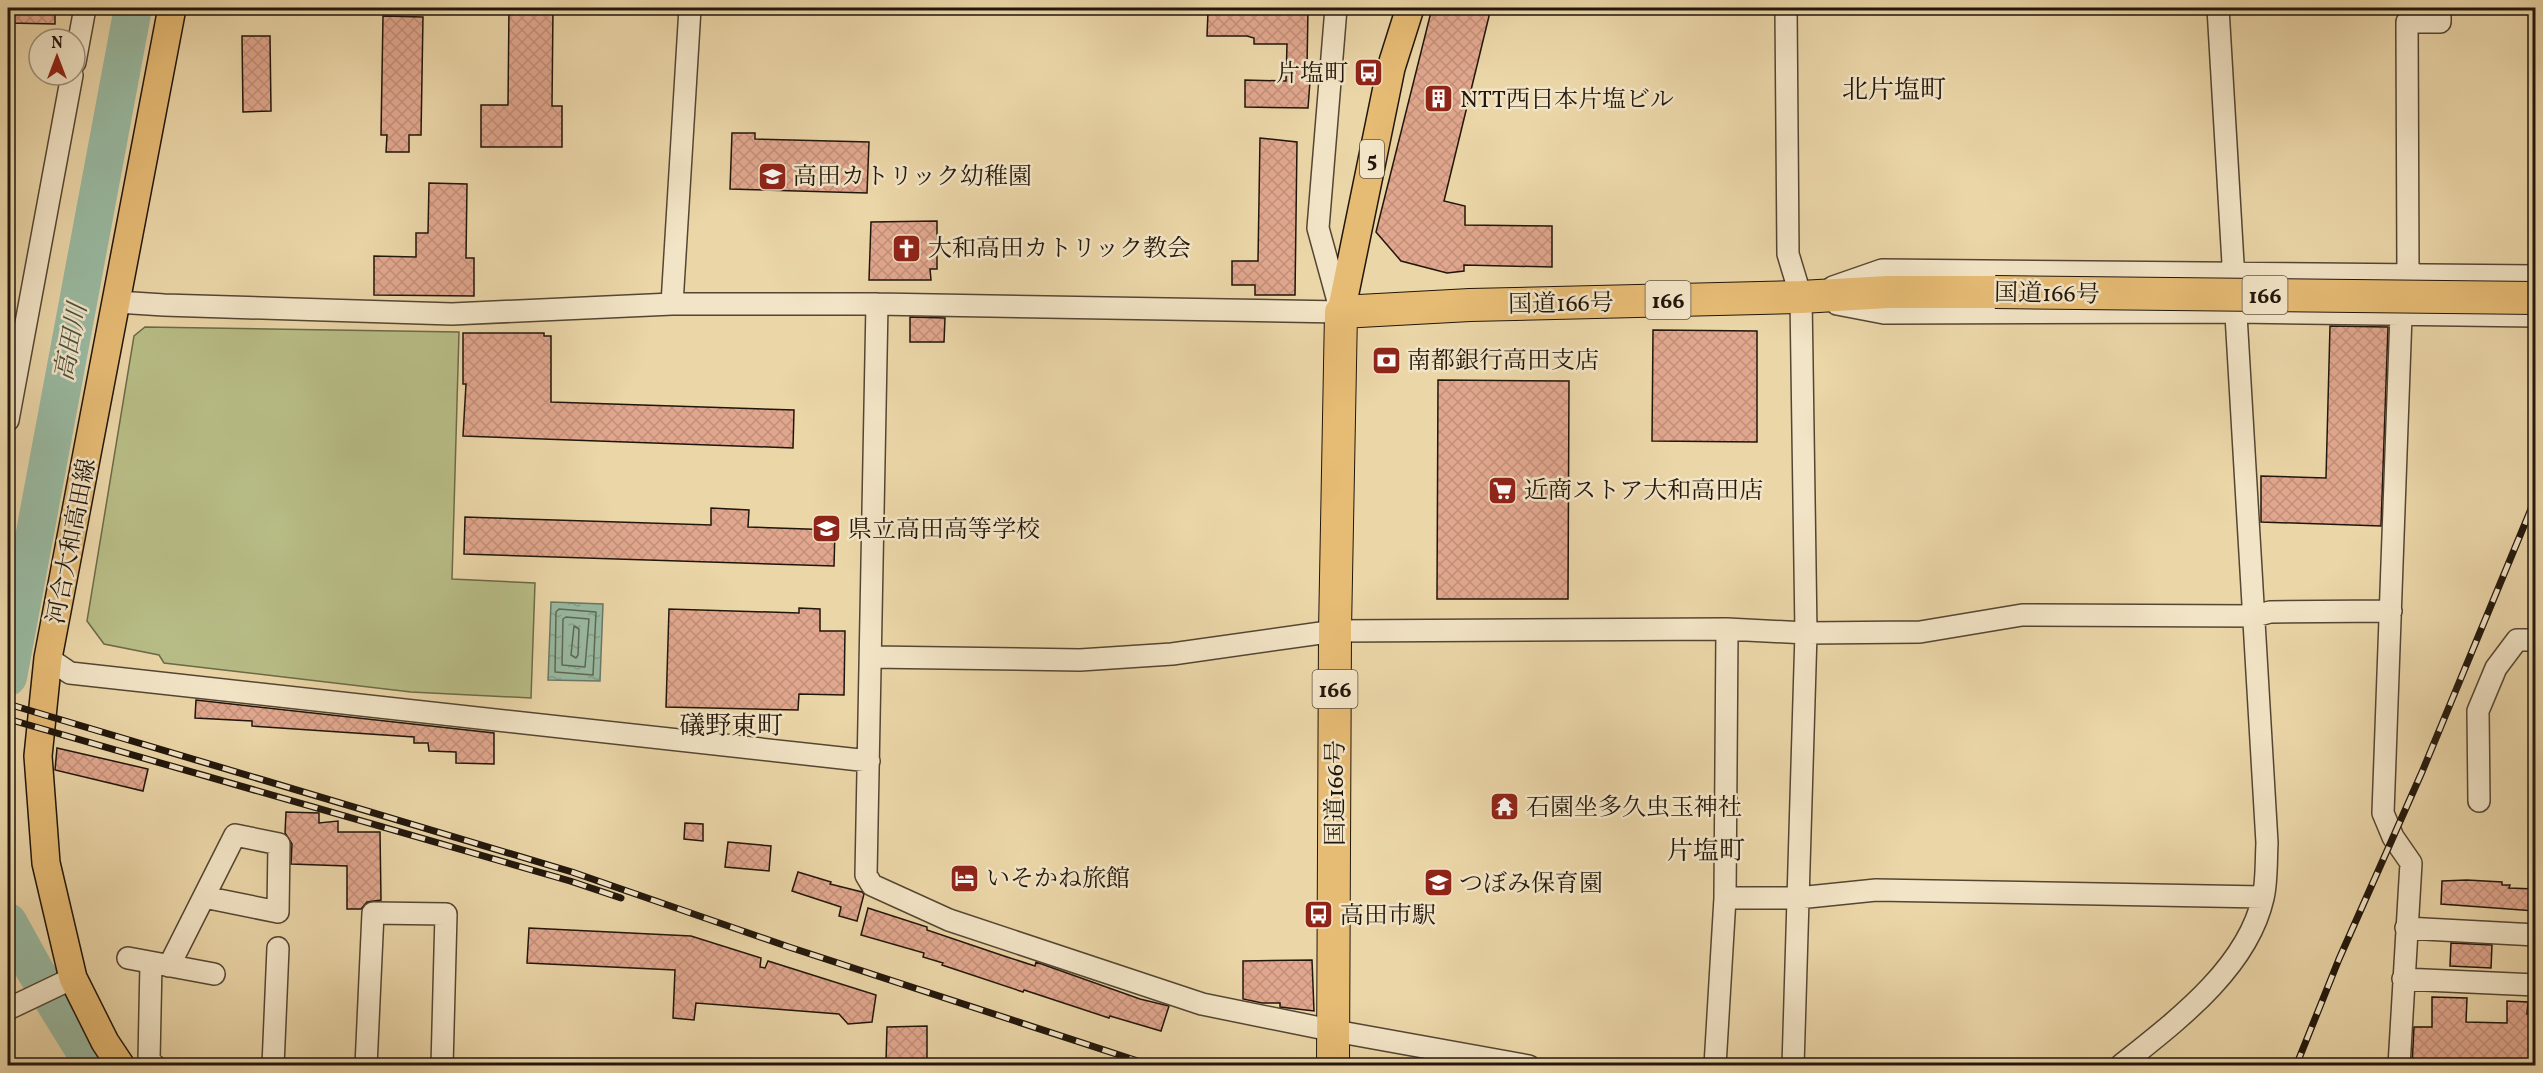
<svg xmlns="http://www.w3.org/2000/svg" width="2543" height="1073" font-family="Vollkorn,'Noto Serif JP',serif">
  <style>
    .green { fill: #b8bd86; stroke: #6c6a48; stroke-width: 1.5 }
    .water { fill: url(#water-ripples); stroke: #697866; stroke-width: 1.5 }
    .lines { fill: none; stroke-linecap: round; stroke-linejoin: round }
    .shore { stroke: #5d6856; stroke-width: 1.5 }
    .river { stroke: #99baa2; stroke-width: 38 }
    .building { fill: url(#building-cross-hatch); stroke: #21160b; stroke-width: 1.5 }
    .minor-casing { stroke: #544632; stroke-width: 24 }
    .major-casing { stroke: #21160b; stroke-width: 30 }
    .highway-casing { stroke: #21160b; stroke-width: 34 }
    .minor { stroke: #f2e4c6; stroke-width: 21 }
    .major { stroke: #e6bb74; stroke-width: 27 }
    .highway { stroke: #e6bb74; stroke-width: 32 }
    .rail-casing { stroke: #21160b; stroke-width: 7 }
    .rail { stroke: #f2e4c6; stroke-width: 4.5; stroke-dasharray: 14; stroke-linecap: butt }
    .highway-bridge-casing { stroke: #21160b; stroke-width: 34; stroke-linecap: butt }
    .highway-bridge { stroke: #e6bb74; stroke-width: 32 }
    .labels { text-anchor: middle; stroke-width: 5; stroke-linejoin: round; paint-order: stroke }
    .shield { fill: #f2e4c6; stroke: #605443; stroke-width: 1.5 }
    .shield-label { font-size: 22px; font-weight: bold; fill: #21160b }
    .poi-label { font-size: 24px; fill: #21160b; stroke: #f2e4c6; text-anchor: start }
    .street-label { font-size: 24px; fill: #21160b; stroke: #f2e4c6 }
    .neighbourhood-label { font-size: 26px; fill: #21160b; stroke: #f2e4c6 }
    .water-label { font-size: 26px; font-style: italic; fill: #4b4f40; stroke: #f2e4c6 }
  </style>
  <defs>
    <pattern id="water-ripples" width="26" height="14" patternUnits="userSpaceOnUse" patternTransform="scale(1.5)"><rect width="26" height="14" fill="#99baa2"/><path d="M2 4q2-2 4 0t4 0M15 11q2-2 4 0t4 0" fill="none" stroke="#849f8a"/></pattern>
    <pattern id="building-cross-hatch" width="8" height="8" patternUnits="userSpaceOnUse" patternTransform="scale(1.5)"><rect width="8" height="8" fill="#e1a78e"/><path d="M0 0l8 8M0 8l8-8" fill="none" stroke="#c18f79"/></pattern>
  </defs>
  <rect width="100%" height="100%" fill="#ebd6a8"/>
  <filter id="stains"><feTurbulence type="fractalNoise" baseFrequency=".00333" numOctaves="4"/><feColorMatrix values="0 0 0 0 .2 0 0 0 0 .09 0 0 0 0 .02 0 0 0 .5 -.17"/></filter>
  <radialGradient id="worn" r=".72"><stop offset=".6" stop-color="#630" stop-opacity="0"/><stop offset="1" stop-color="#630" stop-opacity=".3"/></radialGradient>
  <path class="green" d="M 145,327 L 459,332 L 452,579 L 535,583 L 531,698 L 411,692 L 164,663 L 159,655 L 104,644 L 87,621 L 134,336 Z"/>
  <path class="water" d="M 551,602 L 603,604 L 600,681 L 548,680 Z"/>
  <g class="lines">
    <path class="shore" d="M 559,609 L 596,612 L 593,675 L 555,672 L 556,612 Z
      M 566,617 L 589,619 L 585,667 L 562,665 L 563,619 Z
      M 574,626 L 579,629 L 578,655 L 576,658 L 571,655 Z"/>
    <path class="river" d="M 8,677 L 133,8
      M 8,922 L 34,969 L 94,1066"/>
  </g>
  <path class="building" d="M 8,8 L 55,8 L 55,24 L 8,23 Z
    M 509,8 L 553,8 L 552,106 L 562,106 L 562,147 L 481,147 L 481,105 L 508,105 Z
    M 1259,8 L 1308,8 L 1307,68 L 1311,68 L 1308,108 L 1245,107 L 1245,80 L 1286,81 L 1287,44 L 1254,44 L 1254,38 L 1247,36 L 1207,36 L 1208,12 L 1247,12 L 1247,10 L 1259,10 Z
    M 1432,8 L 1491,8 L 1444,201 L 1465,206 L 1465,225 L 1552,226 L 1552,267 L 1464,265 L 1464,271 L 1447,273 L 1401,261 L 1376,232 Z
    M 383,16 L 423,17 L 421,135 L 409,135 L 409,152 L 386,152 L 387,135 L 381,135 Z
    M 242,36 L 270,36 L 271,111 L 243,112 Z
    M 732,133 L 755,133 L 755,139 L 869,142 L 867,193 L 730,189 Z
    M 1260,138 L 1297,142 L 1295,295 L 1255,295 L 1255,285 L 1232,285 L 1232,261 L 1258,261 Z
    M 429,183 L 467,184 L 466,258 L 474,258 L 474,296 L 374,295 L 374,256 L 416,257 L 416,233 L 428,233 Z
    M 937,221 L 937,269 L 930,269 L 931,280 L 869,280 L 871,222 Z
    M 910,317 L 945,318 L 944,342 L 910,342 Z
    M 2330,326 L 2388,327 L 2381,526 L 2261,522 L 2261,476 L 2326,478 Z
    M 1653,330 L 1757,331 L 1757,442 L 1652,441 Z
    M 463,333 L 544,333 L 544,336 L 551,336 L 551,402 L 794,410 L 793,448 L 463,436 L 466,384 L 463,384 Z
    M 1438,380 L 1569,381 L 1568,599 L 1437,599 Z
    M 711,508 L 749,510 L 748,527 L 835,530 L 834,566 L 464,554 L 465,517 L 711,525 Z
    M 799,608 L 820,609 L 820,631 L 845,631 L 844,695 L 799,694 L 798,710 L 666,707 L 669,609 L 799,613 Z
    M 196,700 L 494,733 L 494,764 L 456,763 L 456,752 L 429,751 L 428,743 L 414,743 L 414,737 L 252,726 L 252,721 L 195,718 Z
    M 57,748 L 148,769 L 143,791 L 55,770 Z
    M 286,812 L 319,813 L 319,823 L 338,821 L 338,832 L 380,832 L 381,900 L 367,902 L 361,909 L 347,909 L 347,866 L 291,864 L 292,844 L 285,833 Z
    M 685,823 L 703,824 L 703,841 L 684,839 Z
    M 728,842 L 771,846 L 769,871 L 725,867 Z
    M 798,872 L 831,882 L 830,884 L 862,892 L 864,894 L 857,921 L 839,916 L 841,907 L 792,891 Z
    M 2467,880 L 2502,882 L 2502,885 L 2510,885 L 2509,888 L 2535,889 L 2535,911 L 2441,904 L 2442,881 Z
    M 868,908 L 927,927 L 927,930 L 1004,956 L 1035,966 L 1036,962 L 1140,999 L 1169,1006 L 1161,1031 L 1110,1016 L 1109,1018 L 1024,990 L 1023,992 L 942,965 L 943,963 L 923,957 L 924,953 L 861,935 Z
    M 529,928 L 691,936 L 761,958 L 760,967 L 765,968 L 768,961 L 876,995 L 872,1022 L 848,1024 L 839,1014 L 696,1003 L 694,1020 L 673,1018 L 675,970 L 527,963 Z
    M 2451,943 L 2492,945 L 2491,968 L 2450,966 Z
    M 1312,960 L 1314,1011 L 1280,1007 L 1280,1003 L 1262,1003 L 1243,999 L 1243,961 Z
    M 2432,997 L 2467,998 L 2466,1022 L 2507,1023 L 2507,1001 L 2528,1002 L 2527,1014 L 2535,1014 L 2535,1047 L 2532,1047 L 2532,1065 L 2412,1065 L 2414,1027 L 2432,1027 Z
    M 927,1026 L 927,1059 L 886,1061 L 887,1027 Z"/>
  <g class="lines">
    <defs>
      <path id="minor" d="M 1786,8 L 1788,254 L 1801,297 L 1806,633 L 1793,1066
        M 75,62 L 85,8
        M 2408,275 L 2407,22 L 2440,22 L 2440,8
        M 1833,287 L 1882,270 L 2536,276
        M 117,302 L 164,305 L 452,314 L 672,304 L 877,304 L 1341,312 L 1318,228 L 1336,8
        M 672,304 L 690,8
        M 877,304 L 866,875 L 872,885 L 949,920 L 1202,1004 L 1335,1031 L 1529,1066
        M 1837,304 L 1884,313 L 2237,312 L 2536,316
        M 8,420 L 72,75
        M 871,657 L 1080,660 L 1172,654 L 1335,631 L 1727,629 L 1806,633 L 1920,632 L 2022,615 L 2255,616 L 2270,612 L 2391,611
        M 48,658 L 70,673 L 869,761
        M 2479,801 L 2478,711 L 2496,668 L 2517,640 L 2536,640
        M 1725,898 L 1798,898 L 1876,890 L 2263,897
        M 2406,928 L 2536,935
        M 128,958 L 214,974
        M 151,963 L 149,1060 L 155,1066
        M 169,966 L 235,835 L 279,844 L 278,912 L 204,897
        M 2403,979 L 2536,985
        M 8,1009 L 73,978
        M 273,1066 L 278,948
        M 366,1066 L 373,913 L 446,914 L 442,1066
        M 1715,1066 L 1725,898 L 1727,629
        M 2120,1066 C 2175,1022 2247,969 2263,898 C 2267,881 2266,861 2267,843 L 2218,8
        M 2399,1066 L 2411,863 L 2393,837 L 2383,813 L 2401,315"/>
      <path id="major" d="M 1341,312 L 1391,68 L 1410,8
        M 121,1066 L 105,1042 L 73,978 L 46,863 L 38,756 L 48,658 L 172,8"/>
      <path id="highway" d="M 1333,1066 L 1335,631 L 1341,312 L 1470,305 L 1801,297 L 1888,292 L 1995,292"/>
    </defs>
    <use href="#minor" class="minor-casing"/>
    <use href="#major" class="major-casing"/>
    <use href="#highway" class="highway-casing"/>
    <use href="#minor" class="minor"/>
    <use href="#major" class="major"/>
    <use href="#highway" class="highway"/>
    <defs>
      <path id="rail" d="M 8,704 L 572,872 L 789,947 L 1153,1066
        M 8,719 L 570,881 L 621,898
        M 2296,1066 L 2339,959 L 2422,772 L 2536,497"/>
    </defs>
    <use href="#rail" class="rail-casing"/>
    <use href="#rail" class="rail"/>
    <defs>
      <path id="highway-bridge" d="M 1995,292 L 2536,298"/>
    </defs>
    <use href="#highway-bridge" class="highway-bridge-casing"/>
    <use href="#highway-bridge" class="highway-bridge"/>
  </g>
  <defs>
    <symbol id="bus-square" viewBox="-11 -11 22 22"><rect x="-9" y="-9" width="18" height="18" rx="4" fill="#8f2418" stroke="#f2e4c6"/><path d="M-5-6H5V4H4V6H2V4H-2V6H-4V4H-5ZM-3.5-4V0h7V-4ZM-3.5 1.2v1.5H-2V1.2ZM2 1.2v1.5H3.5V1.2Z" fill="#fff"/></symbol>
    <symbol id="building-square" viewBox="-11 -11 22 22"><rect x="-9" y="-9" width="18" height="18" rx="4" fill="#8f2418" stroke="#f2e4c6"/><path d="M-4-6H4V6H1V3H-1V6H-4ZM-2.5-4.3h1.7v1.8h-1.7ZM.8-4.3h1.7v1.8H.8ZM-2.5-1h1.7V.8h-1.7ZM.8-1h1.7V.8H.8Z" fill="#fff"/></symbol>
    <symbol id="school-square" viewBox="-11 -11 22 22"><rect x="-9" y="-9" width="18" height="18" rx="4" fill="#8f2418" stroke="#f2e4c6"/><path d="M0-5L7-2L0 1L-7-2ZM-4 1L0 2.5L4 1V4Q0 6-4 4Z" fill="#fff"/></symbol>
    <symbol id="church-square" viewBox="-11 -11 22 22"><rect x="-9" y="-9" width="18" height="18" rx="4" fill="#8f2418" stroke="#f2e4c6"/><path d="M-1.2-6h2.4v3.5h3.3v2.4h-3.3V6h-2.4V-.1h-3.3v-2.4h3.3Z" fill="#fff"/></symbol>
    <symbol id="bank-square" viewBox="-11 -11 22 22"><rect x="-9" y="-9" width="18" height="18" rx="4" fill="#8f2418" stroke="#f2e4c6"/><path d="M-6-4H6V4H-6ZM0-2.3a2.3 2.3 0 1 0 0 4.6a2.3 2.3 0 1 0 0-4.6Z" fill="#fff"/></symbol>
    <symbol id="supermarket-square" viewBox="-11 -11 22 22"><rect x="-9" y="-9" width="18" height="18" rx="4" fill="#8f2418" stroke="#f2e4c6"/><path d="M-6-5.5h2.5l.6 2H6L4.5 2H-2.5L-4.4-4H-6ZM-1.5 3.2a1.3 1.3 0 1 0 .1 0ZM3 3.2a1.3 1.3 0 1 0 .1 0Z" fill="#fff"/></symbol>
    <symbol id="temple-square" viewBox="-11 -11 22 22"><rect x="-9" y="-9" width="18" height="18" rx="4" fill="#8f2418" stroke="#f2e4c6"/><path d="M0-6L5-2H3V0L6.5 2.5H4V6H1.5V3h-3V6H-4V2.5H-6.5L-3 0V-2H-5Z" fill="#fff"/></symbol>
    <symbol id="hotel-square" viewBox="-11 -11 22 22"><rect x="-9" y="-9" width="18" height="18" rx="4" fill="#8f2418" stroke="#f2e4c6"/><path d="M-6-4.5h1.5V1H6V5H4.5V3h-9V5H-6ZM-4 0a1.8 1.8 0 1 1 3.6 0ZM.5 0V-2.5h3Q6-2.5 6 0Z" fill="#fff"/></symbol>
  </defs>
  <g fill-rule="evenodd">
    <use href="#bus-square" x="1352" y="56" width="33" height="33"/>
    <use href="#building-square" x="1422" y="82" width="33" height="33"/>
    <use href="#school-square" x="756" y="160" width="33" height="33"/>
    <use href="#church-square" x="890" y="232" width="33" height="33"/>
    <use href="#bank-square" x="1370" y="344" width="33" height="33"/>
    <use href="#supermarket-square" x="1486" y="474" width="33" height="33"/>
    <use href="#school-square" x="810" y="512" width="33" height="33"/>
    <use href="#temple-square" x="1488" y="790" width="33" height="33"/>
    <use href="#hotel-square" x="948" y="862" width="33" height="33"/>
    <use href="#school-square" x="1422" y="866" width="33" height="33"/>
    <use href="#bus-square" x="1302" y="898" width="33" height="33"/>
  </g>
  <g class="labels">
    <g class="shield">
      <rect x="1360" y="140" width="24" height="38" rx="4.5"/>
      <rect x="2242.5" y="276" width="45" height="38" rx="4.5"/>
      <rect x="1645.5" y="281" width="45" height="38" rx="4.5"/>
      <rect x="1312.5" y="670" width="45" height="38" rx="4.5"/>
    </g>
    <g class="shield-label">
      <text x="1372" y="167">5</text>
      <text x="2265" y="303">166</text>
      <text x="1668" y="308">166</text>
      <text x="1335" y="697">166</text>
    </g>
    <g class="poi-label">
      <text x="1348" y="81" text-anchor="end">片塩町</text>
      <text x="1460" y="107">NTT西日本片塩ビル</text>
      <text x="793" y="184">高田カトリック幼稚園</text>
      <text x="928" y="256">大和高田カトリック教会</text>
      <text x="1407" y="368">南都銀行高田支店</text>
      <text x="1524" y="498">近商ストア大和高田店</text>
      <text x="848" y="537">県立高田高等学校</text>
      <text x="1526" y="815">石園坐多久虫玉神社</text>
      <text x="986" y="886">いそかね旅館</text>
      <text x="1459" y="891">つぼみ保育園</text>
      <text x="1340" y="923">高田市駅</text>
    </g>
    <g class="street-label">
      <text transform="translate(2047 293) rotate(1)" y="8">国道166号</text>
      <text transform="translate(1561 303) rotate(-1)" y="8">国道166号</text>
      <text transform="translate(71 541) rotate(-79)" y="8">河合大和高田線</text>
      <text transform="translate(1335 793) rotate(-90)" y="8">国道166号</text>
    </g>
    <g class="neighbourhood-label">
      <text x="1894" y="98">北片塩町</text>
      <text x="731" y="734">礒野東町</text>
      <text x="1706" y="859">片塩町</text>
    </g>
    <g class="water-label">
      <text transform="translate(70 342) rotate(-79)" y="9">高田川</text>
    </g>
  </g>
  <rect width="2543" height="1073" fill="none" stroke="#ebd6a8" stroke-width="30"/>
  <rect x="9" y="9" width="2525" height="1055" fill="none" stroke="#21160b" stroke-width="3"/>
  <rect x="15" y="15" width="2513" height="1043" fill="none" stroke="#21160b" stroke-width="1.5"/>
  <g transform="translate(57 57)"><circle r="28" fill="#f2e4c6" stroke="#9e927b" stroke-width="1.5"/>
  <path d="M0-4.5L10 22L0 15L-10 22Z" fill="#8f2418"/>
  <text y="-9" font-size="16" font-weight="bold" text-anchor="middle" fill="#21160b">N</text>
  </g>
  <rect width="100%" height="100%" filter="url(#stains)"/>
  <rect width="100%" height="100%" fill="url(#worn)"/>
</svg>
